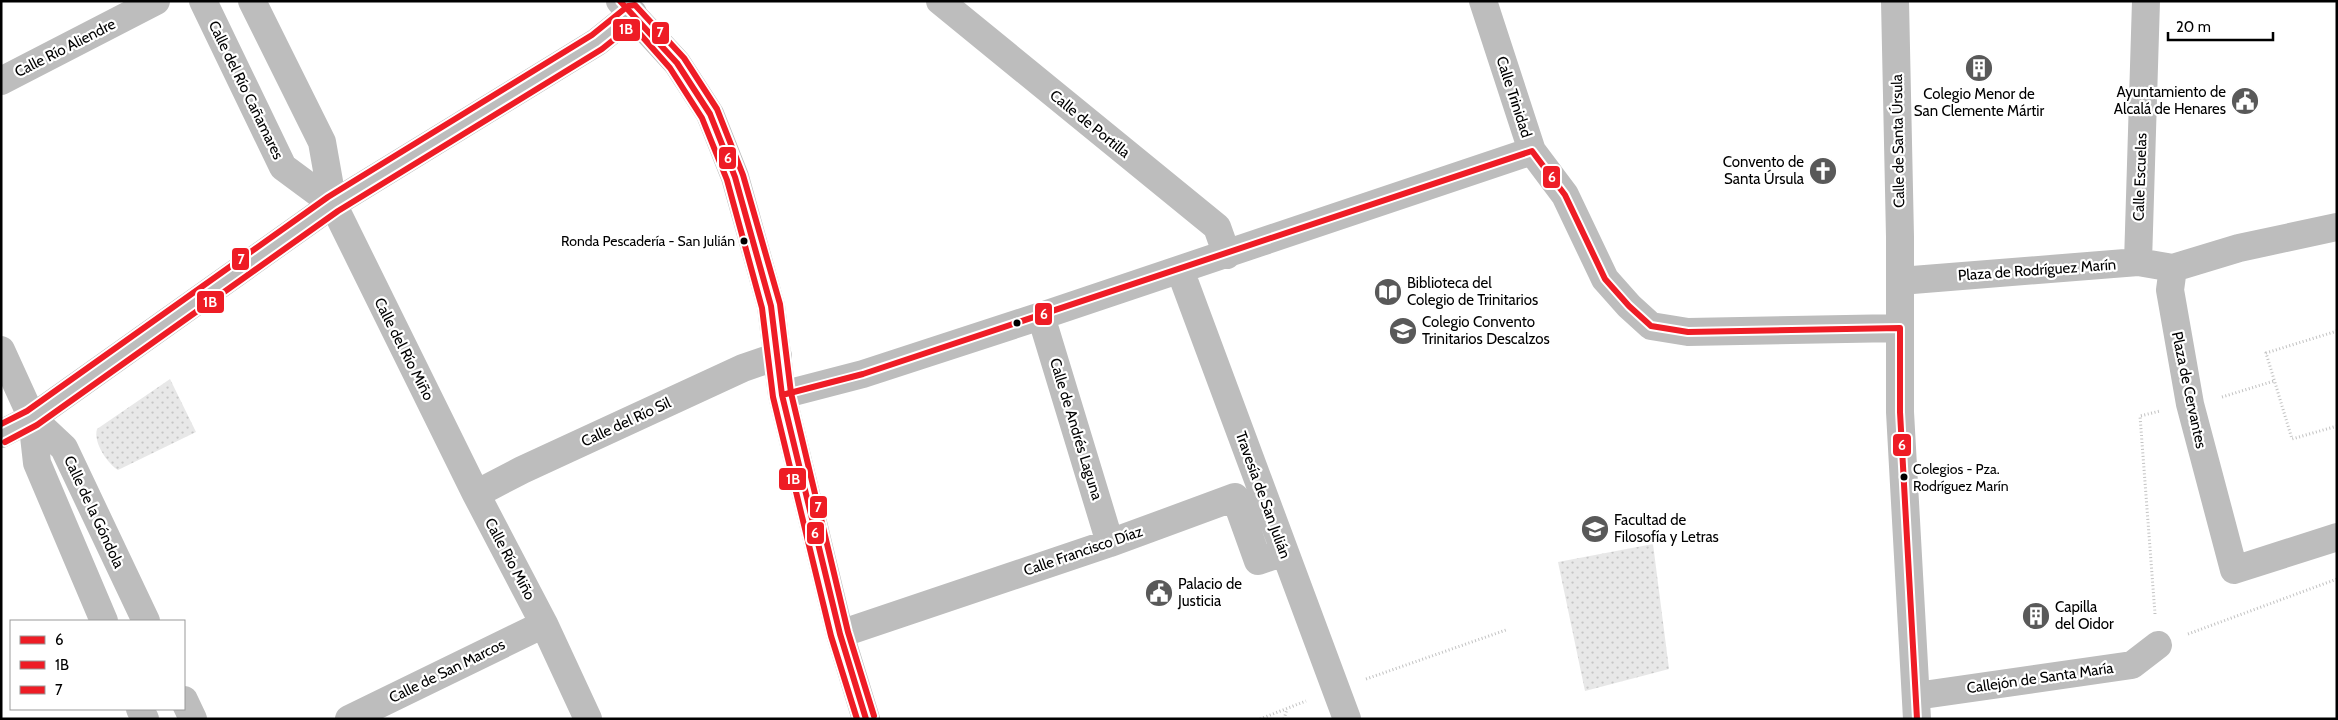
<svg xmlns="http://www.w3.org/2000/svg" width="2338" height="720" font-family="Cabin,sans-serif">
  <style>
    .garden { fill: url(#garden-dots) }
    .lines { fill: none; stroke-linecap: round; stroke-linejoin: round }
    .path { stroke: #c2c2c2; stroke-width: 3; stroke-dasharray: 1 2.5; stroke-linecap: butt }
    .street { stroke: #bdbdbd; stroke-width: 28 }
    .bus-1-casing { stroke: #fff; stroke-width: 10 }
    .bus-2-casing { stroke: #fff; stroke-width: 10 }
    .bus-3-casing { stroke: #fff; stroke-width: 10 }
    .bus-1 { stroke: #ee1c25; stroke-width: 6 }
    .bus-2 { stroke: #ee1c25; stroke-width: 6 }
    .bus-3 { stroke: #ee1c25; stroke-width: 6 }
    .bus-dot { fill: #000; stroke: #fff; stroke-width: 2 }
    .labels { text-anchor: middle; stroke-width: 4.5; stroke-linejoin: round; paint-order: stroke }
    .bus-label { font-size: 14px; fill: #000; stroke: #fff; text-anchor: end }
    .street-label { font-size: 15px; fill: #000; stroke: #fff }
    .poi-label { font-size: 15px; fill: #000; stroke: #fff; text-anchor: start }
    .line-badge { stroke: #fff; stroke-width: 2 }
    .badge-label { font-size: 14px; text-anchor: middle; font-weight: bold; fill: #fff }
  </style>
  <defs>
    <pattern id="garden-dots" width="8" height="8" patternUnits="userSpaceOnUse" patternTransform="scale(1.25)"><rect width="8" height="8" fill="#e8e8e8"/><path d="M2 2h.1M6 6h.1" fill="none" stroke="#c5c5c5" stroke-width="1.8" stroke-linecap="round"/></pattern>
  </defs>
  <rect width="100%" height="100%" fill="#fff"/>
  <path class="garden" d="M 170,379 L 196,432 L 118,470 C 107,463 93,442 97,429 Z
    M 1653,544 L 1669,669 L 1585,691 L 1558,562 Z"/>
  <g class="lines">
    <path class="path" d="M 2337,331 L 2266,353 L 2292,439 L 2337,426
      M 2222,397 L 2274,381
      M 2155,614 L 2140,416 L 2160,411
      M 2188,634 L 2337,579
      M 1366,679 L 1506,630
      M 1260,719 L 1306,701
      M 1284,719 L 1287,709"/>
    <path class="street" d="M 203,1 L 283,167 L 333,204
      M 252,1 L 322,142 L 333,204 L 476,494 L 544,624 L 588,719
      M 620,1 L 677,63 L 710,114 L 735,177 L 771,306 L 782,395 L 840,634 L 866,719
      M 940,1 L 1217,227 L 1227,255
      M 1483,1 L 1532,151 L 1565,195 L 1605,279 L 1629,306 L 1651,326 L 1688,332 L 1900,328
      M 1895,1 L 1900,237 L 1900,412 L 1917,719
      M 1,81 L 156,1
      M 2138,262 L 2146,1
      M 2173,268 L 2170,290 L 2190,404 L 2234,570 L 2337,537
      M 1180,270 L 1347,719
      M 1900,281 L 2138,262 L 2173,268 L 2239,248 L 2337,227
      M 1041,316 L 1110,543
      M 1,350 L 32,418 L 37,463 L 104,621
      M 782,395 L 863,374 L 1041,316 L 1532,151
      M 32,418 L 64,448 L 146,621
      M 1,434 L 32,418 L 333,204 L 597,42 L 633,13
      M 476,494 L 522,470 L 743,368 L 778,356
      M 840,634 L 1110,543 L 1235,497 L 1258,561 L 1284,552
      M 1916,696 L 2132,665 L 2158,645
      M 184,700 L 193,719
      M 140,709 L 145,719
      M 349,719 L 544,624"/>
    <defs>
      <path id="bus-1" d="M 620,1 L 677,63 L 710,114 L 735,177 L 771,306 L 782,395 L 840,634 L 866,719
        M 782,395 L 863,374 L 1532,151 L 1565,195 L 1605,279 L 1629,306 L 1651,326 L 1688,332 L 1900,328 L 1900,412 L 1917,719"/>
      <path id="bus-2" d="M 5,442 L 37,425 L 338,211 L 602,49 L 632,25 L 670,68 L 702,118 L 727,180 L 762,308 L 773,397 L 831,636 L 857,719"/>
      <path id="bus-3" d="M 1,424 L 27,411 L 328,197 L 592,35 L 628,6 L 635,5 L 684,58 L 717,109 L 743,175 L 780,304 L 791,393 L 848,632 L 874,716"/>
    </defs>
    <use href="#bus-1" class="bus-1-casing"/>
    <use href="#bus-2" class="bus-2-casing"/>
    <use href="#bus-3" class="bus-3-casing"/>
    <use href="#bus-1" class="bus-1"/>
    <use href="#bus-2" class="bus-2"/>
    <use href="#bus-3" class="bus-3"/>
  </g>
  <defs>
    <symbol id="building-disc" viewBox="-11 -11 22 22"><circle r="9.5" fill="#595959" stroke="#fff"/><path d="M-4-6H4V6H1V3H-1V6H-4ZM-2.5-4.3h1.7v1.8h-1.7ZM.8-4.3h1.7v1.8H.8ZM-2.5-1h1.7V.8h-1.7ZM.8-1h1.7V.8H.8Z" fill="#fff"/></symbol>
    <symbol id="civic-disc" viewBox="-11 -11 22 22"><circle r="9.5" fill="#595959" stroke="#fff"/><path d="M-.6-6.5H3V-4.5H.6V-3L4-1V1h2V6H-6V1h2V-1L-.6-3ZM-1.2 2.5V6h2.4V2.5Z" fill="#fff"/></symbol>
    <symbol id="church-disc" viewBox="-11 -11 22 22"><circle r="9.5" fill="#595959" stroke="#fff"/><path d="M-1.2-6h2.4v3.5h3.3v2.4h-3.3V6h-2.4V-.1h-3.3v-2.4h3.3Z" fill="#fff"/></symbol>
    <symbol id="library-disc" viewBox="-11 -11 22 22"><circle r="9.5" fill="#595959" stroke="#fff"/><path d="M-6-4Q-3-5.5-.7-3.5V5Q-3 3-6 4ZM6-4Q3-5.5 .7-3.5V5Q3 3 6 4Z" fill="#fff"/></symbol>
    <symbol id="university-disc" viewBox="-11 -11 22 22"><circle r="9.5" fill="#595959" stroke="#fff"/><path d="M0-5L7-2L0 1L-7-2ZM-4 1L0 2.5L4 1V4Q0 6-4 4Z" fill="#fff"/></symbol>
  </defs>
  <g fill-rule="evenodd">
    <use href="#building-disc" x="1963" y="52" width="32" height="32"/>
    <use href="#civic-disc" x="2229" y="85" width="32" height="32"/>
    <use href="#church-disc" x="1807" y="155" width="32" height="32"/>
    <use href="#library-disc" x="1372" y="276" width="32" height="32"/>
    <use href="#university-disc" x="1387" y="315" width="32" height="32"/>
    <use href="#university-disc" x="1579" y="513" width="32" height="32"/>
    <use href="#civic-disc" x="1143" y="577" width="32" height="32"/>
    <use href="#building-disc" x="2020" y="600" width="32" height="32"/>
  </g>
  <g class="bus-dot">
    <circle cx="744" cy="241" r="4.5"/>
    <circle cx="1017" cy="323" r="4.5"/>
    <circle cx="1904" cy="477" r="4.5"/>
  </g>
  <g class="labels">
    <g class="bus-label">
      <text x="735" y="246">Ronda Pescadería - San Julián</text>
      <text x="1913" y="474" text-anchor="start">Colegios - Pza.<tspan x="1913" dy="17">Rodríguez Marín</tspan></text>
    </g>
    <g class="street-label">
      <text transform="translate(65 48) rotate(-27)" y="5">Calle Río Aliendre</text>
      <text transform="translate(246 90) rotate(64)" y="5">Calle del Río Cañamares</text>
      <text transform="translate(1514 97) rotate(72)" y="5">Calle Trinidad</text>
      <text transform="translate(1090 124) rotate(39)" y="5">Calle de Portilla</text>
      <text transform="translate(1898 141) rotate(-91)" y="5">Calle de Santa Úrsula</text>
      <text transform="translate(2140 177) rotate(-88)" y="5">Calle Escuelas</text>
      <text transform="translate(2037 270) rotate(-4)" y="5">Plaza de Rodríguez Marín</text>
      <text transform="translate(404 349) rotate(63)" y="5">Calle del Río Miño</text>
      <text transform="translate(2189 390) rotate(78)" y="5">Plaza de Cervantes</text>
      <text transform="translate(626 422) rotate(-25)" y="5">Calle del Río Sil</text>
      <text transform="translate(1076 429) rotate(73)" y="5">Calle de Andrés Laguna</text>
      <text transform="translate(1263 495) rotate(70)" y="5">Travesía de San Julián</text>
      <text transform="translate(94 512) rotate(65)" y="5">Calle de la Góndola</text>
      <text transform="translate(1083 551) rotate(-19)" y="5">Calle Francisco Díaz</text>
      <text transform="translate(510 559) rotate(62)" y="5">Calle Río Miño</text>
      <text transform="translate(447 671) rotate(-26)" y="5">Calle de San Marcos</text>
      <text transform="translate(2040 678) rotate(-8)" y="5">Callejón de Santa María</text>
    </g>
    <g class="poi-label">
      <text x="2226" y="97" text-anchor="end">Ayuntamiento de<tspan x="2226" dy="17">Alcalá de Henares</tspan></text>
      <text x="1979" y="99" text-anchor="middle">Colegio Menor de<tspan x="1979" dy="17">San Clemente Mártir</tspan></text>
      <text x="1804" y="167" text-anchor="end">Convento de<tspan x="1804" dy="17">Santa Úrsula</tspan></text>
      <text x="1407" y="288">Biblioteca del<tspan x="1407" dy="17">Colegio de Trinitarios</tspan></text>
      <text x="1422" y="327">Colegio Convento<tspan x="1422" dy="17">Trinitarios Descalzos</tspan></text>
      <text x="1614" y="525">Facultad de<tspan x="1614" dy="17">Filosofía y Letras</tspan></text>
      <text x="1178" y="589">Palacio de<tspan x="1178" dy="17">Justicia</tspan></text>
      <text x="2055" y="612">Capilla<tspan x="2055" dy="17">del Oidor</tspan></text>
    </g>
  </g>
  <g class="line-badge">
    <rect x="612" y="18" width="29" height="24" rx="5" fill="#ee1c25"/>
    <rect x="651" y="21" width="19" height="24" rx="5" fill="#ee1c25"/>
    <rect x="718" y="146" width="19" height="24" rx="5" fill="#ee1c25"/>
    <rect x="1542" y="165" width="19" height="24" rx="5" fill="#ee1c25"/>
    <rect x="231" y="247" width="19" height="24" rx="5" fill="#ee1c25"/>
    <rect x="196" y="290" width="29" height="24" rx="5" fill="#ee1c25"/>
    <rect x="1034" y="302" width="19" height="24" rx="5" fill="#ee1c25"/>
    <rect x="1892" y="433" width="20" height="24" rx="5" fill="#ee1c25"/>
    <rect x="778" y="467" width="29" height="24" rx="5" fill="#ee1c25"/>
    <rect x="809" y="495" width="19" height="24" rx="5" fill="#ee1c25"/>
    <rect x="806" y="521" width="19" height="24" rx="5" fill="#ee1c25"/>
  </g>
  <g class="badge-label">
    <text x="626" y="34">1B</text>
    <text x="660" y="37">7</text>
    <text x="728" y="163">6</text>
    <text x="1552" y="182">6</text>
    <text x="241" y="264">7</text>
    <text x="210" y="307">1B</text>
    <text x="1044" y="319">6</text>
    <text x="1902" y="450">6</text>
    <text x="793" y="484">1B</text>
    <text x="818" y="512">7</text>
    <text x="815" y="538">6</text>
  </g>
  <rect width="2338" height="720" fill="none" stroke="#000000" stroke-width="5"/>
  <rect x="10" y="620" width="175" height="90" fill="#ffffff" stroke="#999999"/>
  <rect x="20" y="636" width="25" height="8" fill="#ee1c25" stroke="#999999"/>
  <text x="55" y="645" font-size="15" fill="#000000">6</text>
  <rect x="20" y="661" width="25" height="8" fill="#ee1c25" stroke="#999999"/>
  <text x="55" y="670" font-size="15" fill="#000000">1B</text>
  <rect x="20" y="686" width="25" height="8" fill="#ee1c25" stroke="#999999"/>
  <text x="55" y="695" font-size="15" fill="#000000">7</text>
  <path d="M2168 32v8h105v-8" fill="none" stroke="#000000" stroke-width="2.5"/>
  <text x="2176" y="32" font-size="15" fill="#000000" stroke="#ffffff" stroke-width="4" paint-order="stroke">20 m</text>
</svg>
